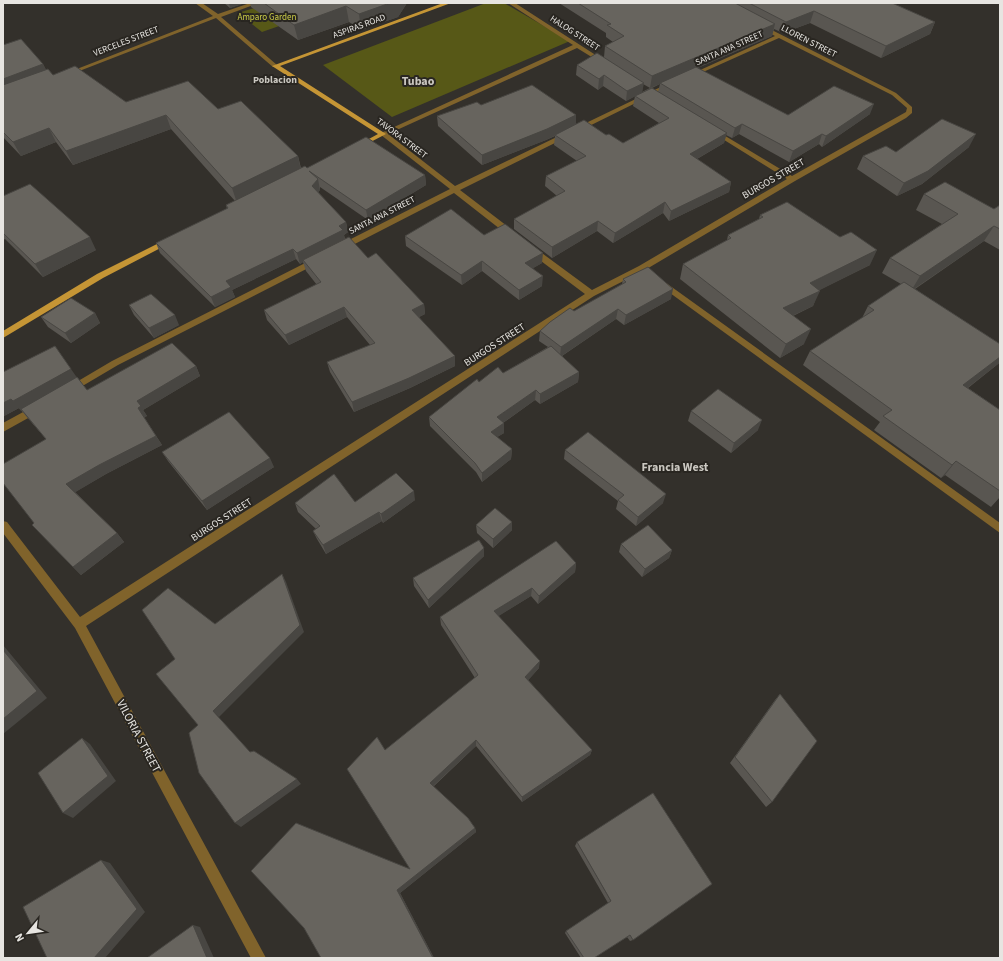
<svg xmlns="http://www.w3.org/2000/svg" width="1003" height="961" font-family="'Source Sans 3',sans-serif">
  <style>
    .green { fill: #575817 }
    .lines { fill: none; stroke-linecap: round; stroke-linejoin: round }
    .minor { fill: #80632b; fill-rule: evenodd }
    .major { fill: #c59535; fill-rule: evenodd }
    .wall { fill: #595651; fill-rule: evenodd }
    .shaded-wall { fill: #484642 }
    .building { fill: #67645e; stroke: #484642 }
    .labels { text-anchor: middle; stroke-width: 4; stroke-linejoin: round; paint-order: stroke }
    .far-park-label { font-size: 9px; fill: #cccd48; stroke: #292621 }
    .far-street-label { font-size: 9px; fill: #e7e5e1; stroke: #292621 }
    .far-quarter-label { font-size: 10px; font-weight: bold; fill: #cbc8c1; stroke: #292621 }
    .street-label { font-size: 10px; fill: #e7e5e1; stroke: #292621 }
    .far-district-label { font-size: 12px; font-weight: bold; fill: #cbc8c1; stroke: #292621 }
    .quarter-label { font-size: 12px; font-weight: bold; fill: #cbc8c1; stroke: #292621 }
    .near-street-label { font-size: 12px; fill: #e7e5e1; stroke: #292621 }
  </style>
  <rect width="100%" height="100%" fill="#33302b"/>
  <path class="green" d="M 270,3 L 325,10 L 262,32 L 238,13 Z
    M 486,3 L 504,3 L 570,41 L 392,117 L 323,65 Z"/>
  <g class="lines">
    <path class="minor" d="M 195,3 L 202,3 L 218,14 L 250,3 L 259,3 L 221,17 L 277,65 L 277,67 L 273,67 L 216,18 L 69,75 L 64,74 L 213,16 Z
      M 508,3 L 515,3 L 608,63 L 603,64 L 577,48 L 388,134 L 455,186 L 669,83 L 674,84 L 460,190 L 515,232 L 515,236 L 509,236 L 454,193 L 345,249 L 339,249 L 339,245 L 450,189 L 381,135 L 381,133 L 573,45 Z
      M 762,25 L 896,93 L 912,107 L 912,113 L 906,118 L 795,181 L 645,270 L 594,296 L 86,626 L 266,958 L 251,958 L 75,628 L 3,533 L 3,521 L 7,522 L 80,617 L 585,294 L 529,252 L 529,248 L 535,248 L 592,290 L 639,266 L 787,179 L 713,133 L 713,131 L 717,131 L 792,176 L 906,112 L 907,108 L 892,95 L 779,38 L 692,77 L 687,76 L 775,36 L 760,28 L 760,26 Z
      M 317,257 L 321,260 L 320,262 L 118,365 L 74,391 L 68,391 L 66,389 L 68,387 L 112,361 Z
      M 662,280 L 1000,523 L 1000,533 L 659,285 L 658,283 Z
      M 36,405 L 39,406 L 41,409 L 39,412 L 3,432 L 3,423 Z"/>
    <path class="major" d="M 443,3 L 451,3 L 280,66 L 386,134 L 361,147 L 356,146 L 378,134 L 272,66 Z
      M 167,239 L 170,239 L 174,241 L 103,278 L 3,338 L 3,331 L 97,274 Z"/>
  </g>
  <path class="wall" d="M 224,3 L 245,3 L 230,8 Z
    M 250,3 L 407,3 L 398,17 L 361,30 L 349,22 L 298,40 L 251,7 Z
    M 559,3 L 892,3 L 935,22 L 930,34 L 881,58 L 810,23 L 783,33 L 774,29 L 772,36 L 697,68 L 788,115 L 870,114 L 822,147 L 819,144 L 789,162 L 739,134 L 732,138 L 726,135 L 724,143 L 697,159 L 731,182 L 729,192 L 669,221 L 663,213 L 613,243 L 597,231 L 552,258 L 514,229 L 514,219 L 557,196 L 545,186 L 546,176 L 577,161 L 554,145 L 555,136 L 546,140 L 482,165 L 438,126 L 437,116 L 481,105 L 576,125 L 606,135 L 623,143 L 659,123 L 633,106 L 635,96 L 626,101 L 603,86 L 598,90 L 576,75 L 577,65 L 604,57 L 605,46 L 613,42 L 606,37 L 606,33 ZM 643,84 L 650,88 L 642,92 ZM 660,84 L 658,92 L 652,88 Z
    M 3,45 L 43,64 L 46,70 L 53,75 L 126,102 L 218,109 L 298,156 L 301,168 L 425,175 L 426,185 L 368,220 L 320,187 L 320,190 L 318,192 L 346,222 L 348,232 L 344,235 L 345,239 L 424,304 L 425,314 L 419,317 L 455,366 L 410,388 L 354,412 L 330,372 L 327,362 L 370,345 L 347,317 L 289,345 L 267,320 L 264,310 L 317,285 L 306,271 L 303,262 L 300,264 L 296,259 L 232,290 L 235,297 L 215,307 L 160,253 L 156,243 L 227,209 L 226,205 L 235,201 L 171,129 L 73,165 L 56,142 L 21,156 L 3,137 Z
    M 969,147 L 922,184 L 897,196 L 857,169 L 863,156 Z
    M 924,194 L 994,209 L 1000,205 L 1000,250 L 984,241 L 915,289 L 1000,344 L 1000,362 L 998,364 L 968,388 L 1000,410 L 1000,497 L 991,507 L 945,475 L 941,478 L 874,430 L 880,422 L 803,365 L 810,351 L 862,318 L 868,306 L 901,284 L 882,273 L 890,258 L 942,224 L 916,210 Z
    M 3,196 L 96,250 L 43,277 L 5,239 L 3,240 Z
    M 760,215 L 870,265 L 819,290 L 813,306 L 793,316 L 804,344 L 780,358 L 680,279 L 683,264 L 727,240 L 728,235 L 759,219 Z
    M 484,235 L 542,263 L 533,268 L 542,286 L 519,300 L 482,271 L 462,285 L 406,246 L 405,236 Z
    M 623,279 L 671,299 L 624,325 L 616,319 L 562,356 L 579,372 L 578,382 L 540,404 L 535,400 L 503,423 L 504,423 L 504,433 L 497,437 L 512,449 L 511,459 L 482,482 L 476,472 L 430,426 L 429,417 L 479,382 L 503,373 L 548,347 L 539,341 L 540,331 L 622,284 Z
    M 129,305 L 179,325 L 154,338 L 134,315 Z
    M 95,313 L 100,323 L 71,343 L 48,327 L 41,317 Z
    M 196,366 L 200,376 L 143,410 L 147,416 L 144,417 L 162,445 L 106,474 L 75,492 L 117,533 L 124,542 L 81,575 L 32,525 L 34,523 L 46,439 L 19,408 L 4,416 L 3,415 L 3,372 L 77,377 L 87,390 Z
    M 691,411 L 758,430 L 731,453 L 688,421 Z
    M 565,450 L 663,503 L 636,526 L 616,509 L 618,501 L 564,459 Z
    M 162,452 L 274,467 L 207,510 L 168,461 Z
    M 415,500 L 383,523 L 382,521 L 326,554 L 317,539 L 313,531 L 316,529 L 298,512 L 295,503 Z
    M 476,525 L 512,530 L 493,548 L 477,533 Z
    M 621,544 L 672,550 L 669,558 L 642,577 L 619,552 Z
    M 484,548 L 484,556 L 429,608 L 414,586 L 413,578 Z
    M 576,563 L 575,572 L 538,604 L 531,596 L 498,616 L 539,668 L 528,680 L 592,750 L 590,755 L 522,802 L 476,746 L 433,787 L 475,828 L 476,832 L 400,893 L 434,958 L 321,958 L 409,869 L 385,750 L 475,678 L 441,625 L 440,617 Z
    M 780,694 L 772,802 L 766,807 L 730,763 L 775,700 Z
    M 577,842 L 633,940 L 630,941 L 627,937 L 594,958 L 581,958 L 565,933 L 566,931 L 608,903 L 575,846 Z"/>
  <path class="shaded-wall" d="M 229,3 L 245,3 L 230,8 Z
    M 390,3 L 407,3 L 398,17 L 361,30 L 359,14 Z
    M 346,6 L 349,22 L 298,40 L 294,25 Z
    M 814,11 L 810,23 L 783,33 L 786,22 Z
    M 935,22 L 930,34 L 881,58 L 886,46 Z
    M 775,24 L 772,36 L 661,84 L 660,83 L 660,84 L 650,88 L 652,76 Z
    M 43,64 L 50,77 L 3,95 L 3,79 Z
    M 604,75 L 603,86 L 598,90 L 599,79 Z
    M 644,83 L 642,93 L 626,101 L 627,91 Z
    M 874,104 L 870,114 L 822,147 L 826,136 Z
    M 166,115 L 171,129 L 73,165 L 66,151 Z
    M 576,115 L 576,125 L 546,140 L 482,165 L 482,155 Z
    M 742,124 L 739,134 L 732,138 L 735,128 Z
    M 49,128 L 56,142 L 21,156 L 13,142 Z
    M 727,133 L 724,143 L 688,164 L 690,154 Z
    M 822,134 L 819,144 L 789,162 L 793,151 Z
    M 976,134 L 969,147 L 922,184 L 897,196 L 904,183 Z
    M 298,156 L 301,171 L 237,203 L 232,188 Z
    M 425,175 L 426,185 L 368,220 L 366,210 Z
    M 318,179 L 320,190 L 315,197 L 312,186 Z
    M 731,182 L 729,192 L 669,221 L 671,211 Z
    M 665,202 L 663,213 L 613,243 L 615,233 Z
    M 598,221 L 597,231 L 552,258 L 552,247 Z
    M 346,222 L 348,232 L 344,235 L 345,241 L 303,260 L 303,262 L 300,264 L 297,253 Z
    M 994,226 L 984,241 L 911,291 L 920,276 Z
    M 90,237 L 96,250 L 43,277 L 35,264 Z
    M 293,249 L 296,259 L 232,290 L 235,297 L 215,307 L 211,297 L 226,281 Z
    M 877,250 L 870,265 L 804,298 L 810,283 Z
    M 543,253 L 542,263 L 525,273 L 525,263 Z
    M 482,261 L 482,271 L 462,285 L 461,275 Z
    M 543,276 L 542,286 L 519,300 L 519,290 Z
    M 673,289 L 671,299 L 624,325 L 626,315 Z
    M 820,291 L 813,306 L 777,323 L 783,308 Z
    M 424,304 L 425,314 L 413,320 L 412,310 Z
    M 344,307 L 347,317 L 289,345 L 285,335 Z
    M 618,309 L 616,319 L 560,357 L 561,347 Z
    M 95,313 L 100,323 L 71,343 L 65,333 Z
    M 175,315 L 179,325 L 154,338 L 149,328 Z
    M 811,329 L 804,344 L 780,358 L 786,344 Z
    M 455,356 L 455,366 L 410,388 L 354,412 L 352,402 Z
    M 1000,357 L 1000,362 L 998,364 L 953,399 L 963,385 Z
    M 196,366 L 200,376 L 143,410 L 147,416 L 144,418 L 138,408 L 137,401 Z
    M 71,369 L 78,379 L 21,411 L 13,401 Z
    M 579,372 L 578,382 L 540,404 L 540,394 Z
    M 536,390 L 535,400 L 497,427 L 497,417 Z
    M 11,399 L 19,408 L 4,416 L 3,415 L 3,403 Z
    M 762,420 L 758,430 L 731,453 L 734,443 Z
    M 504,423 L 504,433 L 491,441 L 491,432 Z
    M 156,436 L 162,445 L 106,474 L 74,493 L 66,484 L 99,465 Z
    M 512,449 L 511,459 L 482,482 L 482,473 Z
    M 270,458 L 274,467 L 207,510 L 202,501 Z
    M 956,461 L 945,475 L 941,478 L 952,465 Z
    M 414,491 L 415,500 L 383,523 L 381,514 Z
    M 666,494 L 663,503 L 636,526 L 638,517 Z
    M 379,512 L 382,521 L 326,554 L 323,545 Z
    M 512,522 L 512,530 L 493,548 L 493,539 Z
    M 117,533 L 124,542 L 81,575 L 73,567 Z
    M 484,548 L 484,556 L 429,608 L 428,600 Z
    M 672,550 L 669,558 L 642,577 L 645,569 Z
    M 576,563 L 575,572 L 538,604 L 539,596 Z
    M 282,574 L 286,582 L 304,632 L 219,717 L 213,711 Z
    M 532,588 L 531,596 L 494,619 L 494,611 Z
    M 3,645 L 47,698 L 3,734 Z
    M 540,661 L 539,668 L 525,684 L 525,677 Z
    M 82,738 L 90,744 L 116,781 L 73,818 L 63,813 Z
    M 476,740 L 476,746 L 431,788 L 430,783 Z
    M 592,750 L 590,755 L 522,802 L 522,797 Z
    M 297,779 L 301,784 L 241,827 L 235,823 Z
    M 475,828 L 476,832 L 400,893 L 434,958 L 433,958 L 397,890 Z
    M 101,860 L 110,863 L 145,912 L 105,958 L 94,958 Z
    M 193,925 L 200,927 L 214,958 L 207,958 Z"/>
  <path class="building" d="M 264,3 L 390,3 L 359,14 L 346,6 L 294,25 Z
    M 578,3 L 735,3 L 775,24 L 652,76 L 605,46 L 624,36 L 607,25 L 611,24 Z
    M 749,3 L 892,3 L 935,22 L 886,46 L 814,11 L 786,22 Z
    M 21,39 L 43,64 L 3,79 L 3,45 Z
    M 597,53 L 644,83 L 627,91 L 604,75 L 599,79 L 577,65 Z
    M 75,66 L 126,102 L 188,81 L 218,109 L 241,101 L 298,156 L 232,188 L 166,115 L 66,151 L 49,128 L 13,142 L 3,132 L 3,85 L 48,69 L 53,75 Z
    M 696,67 L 788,115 L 834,86 L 874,104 L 826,136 L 822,134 L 793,151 L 742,124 L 735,128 L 660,83 Z
    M 532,85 L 576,115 L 547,129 L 482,155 L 437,116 L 477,102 L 481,105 Z
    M 652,88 L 727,133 L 690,154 L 731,182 L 671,211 L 665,202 L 615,233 L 598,221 L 552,247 L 514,219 L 565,191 L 546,176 L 586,156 L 555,135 L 584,120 L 606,135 L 609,134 L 623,143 L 669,118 L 635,96 Z
    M 942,119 L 976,134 L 928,171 L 904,183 L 863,156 L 886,146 L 896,152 Z
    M 366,137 L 425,175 L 366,210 L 309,171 L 318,179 L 312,186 L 346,222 L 339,226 L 343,230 L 297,253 L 293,249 L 226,281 L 231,287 L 211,297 L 156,243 L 228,208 L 226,205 L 305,166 L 307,168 Z
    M 945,182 L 994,209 L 1000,205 L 1000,229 L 994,226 L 920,276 L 890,258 L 958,214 L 924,194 Z
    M 30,184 L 90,237 L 35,264 L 3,233 L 3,196 Z
    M 787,202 L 840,237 L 851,232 L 877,250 L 810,283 L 820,291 L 783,308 L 811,329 L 786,344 L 683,264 L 731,238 L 728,235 L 763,217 L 760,215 Z
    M 451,209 L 484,235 L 505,224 L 543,253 L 525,263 L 543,276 L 519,290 L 482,261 L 461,275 L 405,236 Z
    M 349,237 L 368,258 L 376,253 L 424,304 L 412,310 L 455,356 L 409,378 L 352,402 L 327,362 L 375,343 L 344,307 L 285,335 L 264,310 L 321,282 L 303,260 Z
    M 648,267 L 673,289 L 626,315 L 618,309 L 561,347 L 540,331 L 550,322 L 570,308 L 574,311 L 626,282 L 623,279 Z
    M 904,282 L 1000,344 L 1000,357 L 963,385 L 1000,410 L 1000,491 L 956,461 L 952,465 L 883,416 L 892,410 L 810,351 L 874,310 L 868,306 Z
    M 151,294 L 175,315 L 149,328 L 129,305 Z
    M 71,298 L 95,313 L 65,333 L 41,317 Z
    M 172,343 L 196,366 L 137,401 L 141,406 L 138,408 L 156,436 L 99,465 L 66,484 L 117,533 L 73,567 L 32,525 L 34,523 L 3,483 L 3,464 L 46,439 L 21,409 L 77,377 L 87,390 Z
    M 55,346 L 71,369 L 13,401 L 11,399 L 3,403 L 3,372 Z
    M 551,346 L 579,372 L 540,394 L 536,390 L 497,417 L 504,423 L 491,432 L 512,449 L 482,473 L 475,463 L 429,417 L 477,379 L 479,382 L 498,367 L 503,373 Z
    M 718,389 L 762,420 L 734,443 L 691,411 Z
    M 229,412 L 270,458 L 202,501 L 162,452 Z
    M 588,432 L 666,494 L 638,517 L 618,500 L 624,495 L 565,450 Z
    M 396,473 L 414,491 L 381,514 L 379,512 L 323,545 L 313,531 L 320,526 L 295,503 L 334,474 L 355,502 Z
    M 495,508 L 512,522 L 493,539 L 476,525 Z
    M 648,525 L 672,550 L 645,569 L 621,544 Z
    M 479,540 L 484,548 L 428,600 L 413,578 Z
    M 556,541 L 576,563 L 539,596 L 532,588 L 494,611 L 540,661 L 525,677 L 592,750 L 522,797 L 476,740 L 430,783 L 468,818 L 475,828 L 397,890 L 433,958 L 321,958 L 304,928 L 251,871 L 296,823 L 410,869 L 347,769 L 377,737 L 385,750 L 478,675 L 440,617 Z
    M 282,574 L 300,625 L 213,711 L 250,752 L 254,751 L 297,779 L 235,823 L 199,773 L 189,733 L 198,725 L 156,674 L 175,659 L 142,610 L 168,588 L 215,624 Z
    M 3,650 L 37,691 L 3,719 Z
    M 780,694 L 817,741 L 772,802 L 735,757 Z
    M 82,738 L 108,776 L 63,813 L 38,773 Z
    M 653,793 L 712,884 L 633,940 L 630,935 L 594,958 L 584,958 L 566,931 L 611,901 L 577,842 Z
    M 101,860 L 137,909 L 94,958 L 47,958 L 23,907 Z
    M 193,925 L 207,958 L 147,958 Z"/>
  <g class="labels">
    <g class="far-park-label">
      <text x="267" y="20">Amparo Garden</text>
    </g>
    <g class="far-street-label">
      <text transform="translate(359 26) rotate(-20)" y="3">ASPIRAS ROAD</text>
      <text transform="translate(575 33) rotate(33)" y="3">HALOG STREET</text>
      <text transform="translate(126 41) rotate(-21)" y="3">VERCELES STREET</text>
      <text transform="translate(809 41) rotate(27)" y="3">LLOREN STREET</text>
      <text transform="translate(729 48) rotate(-24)" y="3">SANTA ANA STREET</text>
      <text transform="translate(402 138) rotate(37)" y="3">TAVORA STREET</text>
      <text transform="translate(382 215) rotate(-27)" y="3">SANTA ANA STREET</text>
    </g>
    <g class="far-quarter-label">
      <text x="275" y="83">Poblacion</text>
    </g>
    <g class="street-label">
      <text transform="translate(773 178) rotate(-30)" y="4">BURGOS STREET</text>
      <text transform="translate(494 344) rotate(-33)" y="4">BURGOS STREET</text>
      <text transform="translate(221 519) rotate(-33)" y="4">BURGOS STREET</text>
    </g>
    <g class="far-district-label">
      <text x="418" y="85">Tubao</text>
    </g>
    <g class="quarter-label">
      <text x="675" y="471">Francia West</text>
    </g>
    <g class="near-street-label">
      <text transform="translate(139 736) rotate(62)" y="4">VILORIA STREET</text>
    </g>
  </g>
  <rect width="1003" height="961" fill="none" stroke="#e7e5e1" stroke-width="8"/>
  <g transform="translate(28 933) rotate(241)" stroke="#292621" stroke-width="3" paint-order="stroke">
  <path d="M0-3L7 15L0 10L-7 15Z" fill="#e7e5e1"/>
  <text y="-6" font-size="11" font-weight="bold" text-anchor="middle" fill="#e7e5e1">N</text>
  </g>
</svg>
